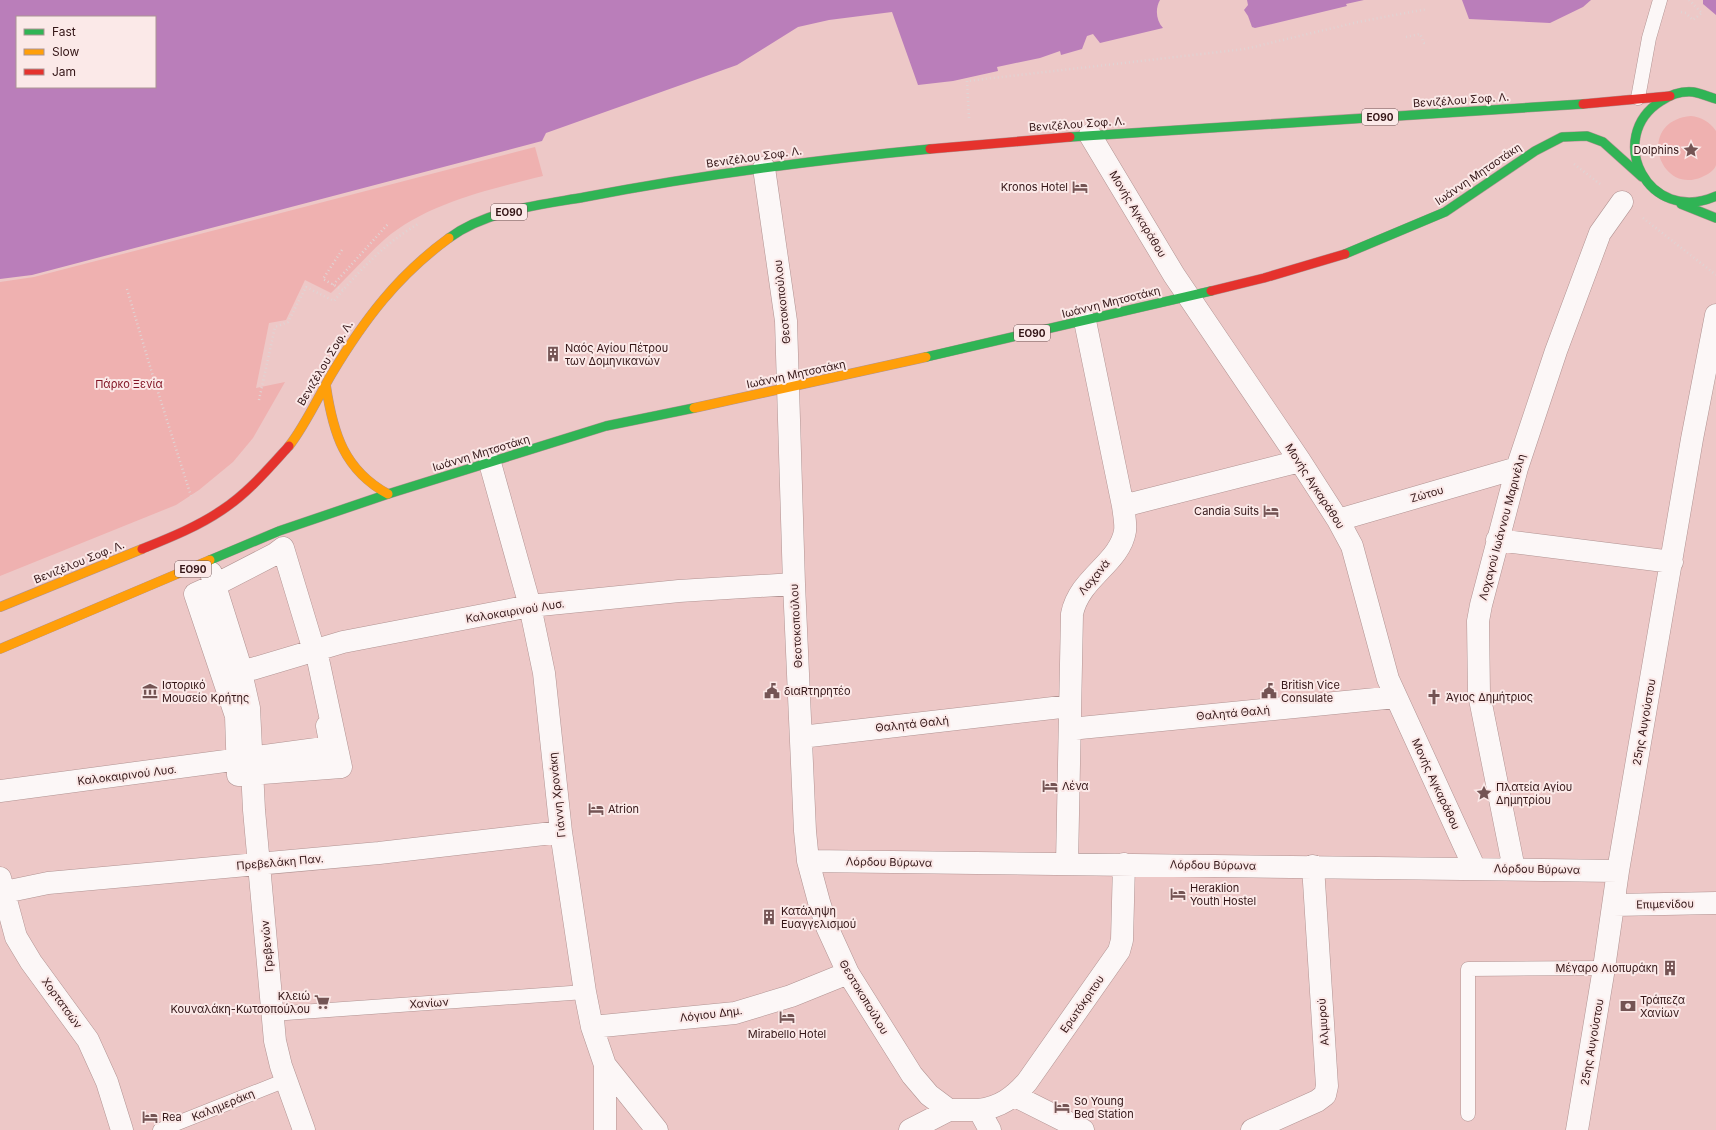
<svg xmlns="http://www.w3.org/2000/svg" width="1716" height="1130" font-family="Inter,sans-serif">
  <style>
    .green { fill: #efb1b0 }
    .water { fill: #ba7eba; fill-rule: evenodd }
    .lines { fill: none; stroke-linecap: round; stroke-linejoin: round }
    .lane-casing { stroke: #b19392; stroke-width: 15 }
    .street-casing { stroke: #b19392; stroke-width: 23 }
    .fast-casing { stroke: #b19392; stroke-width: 10 }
    .slow-casing { stroke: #b19392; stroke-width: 10 }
    .jam-casing { stroke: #b19392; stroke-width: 10 }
    .path { stroke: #e0d4d4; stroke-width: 2.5; stroke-dasharray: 1 3; stroke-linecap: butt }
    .lane { stroke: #fcf7f7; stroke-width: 14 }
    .street { stroke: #fcf7f7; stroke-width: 22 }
    .fast { stroke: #30b455; stroke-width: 9 }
    .slow { stroke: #ff9f0a; stroke-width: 9 }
    .jam { stroke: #e5322d; stroke-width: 9 }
    .labels { text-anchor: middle; stroke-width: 4; stroke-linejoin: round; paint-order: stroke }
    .shield { fill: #fbe9e8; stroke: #6f5555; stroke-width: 1 }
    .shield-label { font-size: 10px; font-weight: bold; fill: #331516 }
    .street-label { font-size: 11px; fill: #331516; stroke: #fbe9e8 }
    .poi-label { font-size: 11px; fill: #331516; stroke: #fbe9e8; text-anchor: start }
    .park-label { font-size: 11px; fill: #821525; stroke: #fbe9e8 }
  </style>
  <rect width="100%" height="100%" fill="#edc8c7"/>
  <path class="green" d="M 1691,116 C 1701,117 1710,122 1716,131 C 1716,141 1716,155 1716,165 C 1715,170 1707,175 1702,177 C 1659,196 1635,121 1691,116 Z
    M 535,147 L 543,176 C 491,189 427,203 385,239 C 366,256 349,276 331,293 L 305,280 L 286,320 L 269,323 L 256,388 L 285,382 L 253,438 L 233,462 L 199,490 L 176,505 L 0,576 L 0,282 L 34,277 Z"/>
  <path class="water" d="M 0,0 L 1160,0 C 1155,9 1156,20 1163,28 L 1100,43 L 1093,34 L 1087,36 L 1082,49 L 1061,55 L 1060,51 L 1040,58 L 997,67 L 998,71 L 953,81 L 918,85 L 892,12 L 829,20 L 798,27 L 737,65 L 546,133 L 542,141 L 32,275 L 0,279 ZM 17,17 L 155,17 L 155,87 L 17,87 Z
    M 1247,0 L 1364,0 L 1346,4 L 1347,6 L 1255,28 L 1252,27 L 1248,16 L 1244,10 L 1248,5 Z
    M 1462,0 L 1591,0 L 1583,7 L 1550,23 L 1469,19 Z
    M 1703,0 L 1716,0 L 1716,15 L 1703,4 Z"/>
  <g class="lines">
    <defs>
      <path id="lane" d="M 1638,98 L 1649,38 L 1660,0
        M 272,1014 L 585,992
        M 1468,1114 L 1468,969 L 1604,968
        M 160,1130 L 286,1080"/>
      <path id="street" d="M 1090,135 L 1174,275 L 1300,461 L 1338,520 L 1352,546 L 1388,679 L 1475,869
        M 764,168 L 786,321 L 794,584 L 805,831 L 808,861 L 819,902 L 827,927 L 848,973 L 912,1075 L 929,1095 L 949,1110 L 979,1110 L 990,1130
        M 490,463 L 530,606 L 544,673 L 561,832 L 585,992 L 592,1027 L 605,1065 L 605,1130
        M 1123,506 L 1300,461
        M 1338,520 L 1517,468
        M 1497,540 L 1672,562
        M 283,548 L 312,644 L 316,650 L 341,767 L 238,775 L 236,716 L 195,594 L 215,585 L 275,554 Z
        M 211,573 L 238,659 L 249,708 L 254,810 L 275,1041 L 281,1066 L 304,1130
        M 242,672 L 343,642 L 530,606 L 679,591 L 794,584
        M 1070,729 L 1396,697
        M 801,737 L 1070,706
        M 0,791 L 331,747 L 327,726
        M 808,861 L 1618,871
        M 1067,864 L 1072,614 C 1079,578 1120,563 1125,531 C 1126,524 1124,514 1123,506 L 1085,321
        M 1514,869 L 1479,694 L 1478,621 L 1481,605 L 1517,468 L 1556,351 L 1600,233 L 1622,202
        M 0,878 L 16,937 L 31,962 L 88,1040 L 107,1082 L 122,1130
        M 0,893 L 48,883 L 379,853 L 561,832
        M 1614,905 L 1716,903
        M 592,1027 L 735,1013 L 791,996 L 848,973
        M 605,1065 L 657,1130
        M 1015,1096 L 1083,1130
        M 979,1110 C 1000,1107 1013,1098 1027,1082 L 1119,951 L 1122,940 L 1124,864
        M 910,1130 L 949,1110
        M 1252,1130 L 1317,1101 L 1325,1095 L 1327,1086 L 1313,866
        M 1577,1130 L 1604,968 L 1618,871 L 1692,439 L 1716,315"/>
      <path id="fast" d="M 1716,99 C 1709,97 1700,93 1693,92 C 1682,91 1670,95 1661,101 C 1604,137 1648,226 1716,196
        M 1070,137 L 1583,104
        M 1681,204 L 1716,218
        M 449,238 C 487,210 540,205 585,197 C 699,175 814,160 930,149
        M 1345,254 L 1445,212 L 1535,151 L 1562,137 L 1587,136 L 1603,142 L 1642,177
        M 926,357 L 1211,291
        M 210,560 L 279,531 L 388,494 L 606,426 L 694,408"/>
      <path id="slow" d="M 326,386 C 333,433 344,470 388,494
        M 694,408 L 926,357
        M 289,446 C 303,429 319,396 331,375 C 364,320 397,276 449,238
        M 0,607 L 142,549
        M 0,649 L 210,560"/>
      <path id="jam" d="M 1583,104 L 1670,96
        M 930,149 L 1070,137
        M 1211,291 L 1264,278 L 1345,254
        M 142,549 C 169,538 197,527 222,510 C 248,493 269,468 289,446"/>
    </defs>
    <use href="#lane" class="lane-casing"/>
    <use href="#street" class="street-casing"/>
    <use href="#fast" class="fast-casing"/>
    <use href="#slow" class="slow-casing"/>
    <use href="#jam" class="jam-casing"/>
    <path class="path" d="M 1681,12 L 1686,13 L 1693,20 L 1702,13 L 1689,0
      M 1406,37 L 1420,34 L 1424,43 L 1427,43
      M 969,118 L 967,81 L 1245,49 L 1358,22 L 1427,9
      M 1574,164 L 1600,184
      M 1643,218 L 1716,275
      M 342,250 L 323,279 L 343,290 C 366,264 389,240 420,223
      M 333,285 L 388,224
      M 127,289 L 152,373 L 191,496
      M 259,400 L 275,327 L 288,322 L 306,287 L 334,301 L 343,290"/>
    <use href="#lane" class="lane"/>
    <use href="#street" class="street"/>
    <use href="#fast" class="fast"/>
    <use href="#slow" class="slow"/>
    <use href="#jam" class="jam"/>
  </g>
  <defs>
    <symbol id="sight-bare" viewBox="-9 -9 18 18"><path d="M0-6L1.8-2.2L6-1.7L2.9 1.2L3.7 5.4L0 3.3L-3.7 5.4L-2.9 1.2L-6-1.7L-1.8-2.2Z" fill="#745454" stroke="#fbe9e8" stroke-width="2.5" paint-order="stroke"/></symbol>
    <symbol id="hotel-bare" viewBox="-9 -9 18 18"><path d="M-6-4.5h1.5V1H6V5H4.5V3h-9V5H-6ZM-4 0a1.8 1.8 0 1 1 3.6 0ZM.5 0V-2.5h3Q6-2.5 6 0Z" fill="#745454" stroke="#fbe9e8" stroke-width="2.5" paint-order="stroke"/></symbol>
    <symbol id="building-bare" viewBox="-9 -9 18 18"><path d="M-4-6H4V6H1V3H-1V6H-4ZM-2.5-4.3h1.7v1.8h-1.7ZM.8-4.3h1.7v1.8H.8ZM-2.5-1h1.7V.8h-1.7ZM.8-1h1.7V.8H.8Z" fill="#745454" stroke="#fbe9e8" stroke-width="2.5" paint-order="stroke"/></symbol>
    <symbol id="museum-bare" viewBox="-9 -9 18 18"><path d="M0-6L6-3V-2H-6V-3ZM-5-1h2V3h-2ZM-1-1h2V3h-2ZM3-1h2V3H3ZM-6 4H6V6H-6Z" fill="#745454" stroke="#fbe9e8" stroke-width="2.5" paint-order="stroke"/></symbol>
    <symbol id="civic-bare" viewBox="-9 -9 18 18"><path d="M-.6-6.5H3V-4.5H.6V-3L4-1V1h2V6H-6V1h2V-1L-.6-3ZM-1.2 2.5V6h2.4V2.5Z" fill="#745454" stroke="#fbe9e8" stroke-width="2.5" paint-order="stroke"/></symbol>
    <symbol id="church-bare" viewBox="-9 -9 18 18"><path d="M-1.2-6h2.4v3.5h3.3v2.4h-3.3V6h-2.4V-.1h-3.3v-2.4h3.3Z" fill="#745454" stroke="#fbe9e8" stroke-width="2.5" paint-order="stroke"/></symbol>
    <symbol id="supermarket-bare" viewBox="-9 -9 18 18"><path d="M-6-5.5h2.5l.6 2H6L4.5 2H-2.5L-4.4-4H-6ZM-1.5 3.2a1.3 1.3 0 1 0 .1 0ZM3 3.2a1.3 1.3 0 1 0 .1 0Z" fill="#745454" stroke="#fbe9e8" stroke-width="2.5" paint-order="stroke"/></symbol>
    <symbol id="bank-bare" viewBox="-9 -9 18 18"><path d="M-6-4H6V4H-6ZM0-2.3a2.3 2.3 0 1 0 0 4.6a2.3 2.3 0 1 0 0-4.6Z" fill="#745454" stroke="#fbe9e8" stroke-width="2.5" paint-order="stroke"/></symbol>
  </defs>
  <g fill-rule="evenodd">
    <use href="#sight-bare" x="1680" y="139" width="22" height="22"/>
    <use href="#hotel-bare" x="1069" y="176" width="22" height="22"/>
    <use href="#building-bare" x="542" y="343" width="22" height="22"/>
    <use href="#hotel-bare" x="1260" y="500" width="22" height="22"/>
    <use href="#museum-bare" x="139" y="680" width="22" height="22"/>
    <use href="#civic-bare" x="761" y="680" width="22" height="22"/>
    <use href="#civic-bare" x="1258" y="680" width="22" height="22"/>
    <use href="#church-bare" x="1423" y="686" width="22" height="22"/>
    <use href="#hotel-bare" x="1039" y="775" width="22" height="22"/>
    <use href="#sight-bare" x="1473" y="782" width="22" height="22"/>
    <use href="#hotel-bare" x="585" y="798" width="22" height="22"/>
    <use href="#hotel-bare" x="1167" y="883" width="22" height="22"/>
    <use href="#building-bare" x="758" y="906" width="22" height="22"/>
    <use href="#building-bare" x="1659" y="957" width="22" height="22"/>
    <use href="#supermarket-bare" x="311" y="991" width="22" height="22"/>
    <use href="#bank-bare" x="1617" y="995" width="22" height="22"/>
    <use href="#hotel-bare" x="776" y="1006" width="22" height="22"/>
    <use href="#hotel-bare" x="1051" y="1096" width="22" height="22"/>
    <use href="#hotel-bare" x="139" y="1106" width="22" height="22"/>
  </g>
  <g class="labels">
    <g class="shield">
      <rect x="1362" y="109" width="36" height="16" rx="3"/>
      <rect x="491" y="204" width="36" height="16" rx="3"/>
      <rect x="1014" y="325" width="36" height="16" rx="3"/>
      <rect x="175" y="561" width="36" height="16" rx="3"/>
    </g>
    <g class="shield-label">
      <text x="1380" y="121">ΕΟ90</text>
      <text x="509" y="216">ΕΟ90</text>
      <text x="1032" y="337">ΕΟ90</text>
      <text x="193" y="573">ΕΟ90</text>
    </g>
    <g class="street-label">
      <text transform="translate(1461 100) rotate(-4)" y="4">Βενιζέλου Σοφ. Λ.</text>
      <text transform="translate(1077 124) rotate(-4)" y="4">Βενιζέλου Σοφ. Λ.</text>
      <text transform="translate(754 157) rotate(-8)" y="4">Βενιζέλου Σοφ. Λ.</text>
      <text transform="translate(1478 174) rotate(-34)" y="4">Ιωάννη Μητσοτάκη</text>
      <text transform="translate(1138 214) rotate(59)" y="4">Μονής Αγκαράθου</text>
      <text transform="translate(782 302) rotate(-96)" y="4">Θεοτοκοπούλου</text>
      <text transform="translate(1111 302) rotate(-14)" y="4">Ιωάννη Μητσοτάκη</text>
      <text transform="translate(325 363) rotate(-59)" y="4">Βενιζέλου Σοφ. Λ.</text>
      <text transform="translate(796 374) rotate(-12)" y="4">Ιωάννη Μητσοτάκη</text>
      <text transform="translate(481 453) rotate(-17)" y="4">Ιωάννη Μητσοτάκη</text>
      <text transform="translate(1315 486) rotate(57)" y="4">Μονής Αγκαράθου</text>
      <text transform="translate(1427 494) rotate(-16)" y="4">Ζώτου</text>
      <text transform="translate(1502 527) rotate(-75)" y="4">Λοχαγού Ιωάννου Μαρινέλη</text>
      <text transform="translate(79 562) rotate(-22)" y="4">Βενιζέλου Σοφ. Λ.</text>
      <text transform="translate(1094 577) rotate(-50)" y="4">Λαχανά</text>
      <text transform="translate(515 611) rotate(-9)" y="4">Καλοκαιρινού Λυσ.</text>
      <text transform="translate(796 626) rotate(-93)" y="4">Θεοτοκοπούλου</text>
      <text transform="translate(1233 713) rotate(-5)" y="4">Θαλητά Θαλή</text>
      <text transform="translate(1644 722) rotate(-80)" y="4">25ης Αυγούστου</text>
      <text transform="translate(912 724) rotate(-6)" y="4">Θαλητά Θαλή</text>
      <text transform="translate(127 775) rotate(-7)" y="4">Καλοκαιρινού Λυσ.</text>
      <text transform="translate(1436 784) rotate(65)" y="4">Μονής Αγκαράθου</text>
      <text transform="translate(557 795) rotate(-96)" y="4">Γιάννη Χρονάκη</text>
      <text transform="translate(280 862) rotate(-5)" y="4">Πρεβελάκη Παν.</text>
      <text transform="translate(889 862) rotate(1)" y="4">Λόρδου Βύρωνα</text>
      <text transform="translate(1213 865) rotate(1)" y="4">Λόρδου Βύρωνα</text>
      <text transform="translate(1537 869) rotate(1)" y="4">Λόρδου Βύρωνα</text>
      <text transform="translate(1665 904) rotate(-1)" y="4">Επιμενίδου</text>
      <text transform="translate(267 946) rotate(-95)" y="4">Γρεβενών</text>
      <text transform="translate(864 997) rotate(59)" y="4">Θεοτοκοπούλου</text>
      <text transform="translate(62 1003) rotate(54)" y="4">Χορτατσών</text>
      <text transform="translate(429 1003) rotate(-4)" y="4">Χανίων</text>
      <text transform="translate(1082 1004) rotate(-55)" y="4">Ερωτόκριτου</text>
      <text transform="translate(711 1014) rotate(-7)" y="4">Λόγιου Δημ.</text>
      <text transform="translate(1323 1022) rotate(-94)" y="4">Αλμυρού</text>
      <text transform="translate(1592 1042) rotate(-80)" y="4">25ης Αυγούστου</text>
      <text transform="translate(223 1105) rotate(-22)" y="4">Καλημεράκη</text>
    </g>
    <g class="poi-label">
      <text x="1679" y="154" text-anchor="end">Dolphins</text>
      <text x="1068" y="191" text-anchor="end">Kronos Hotel</text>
      <text x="565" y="352">Ναός Αγίου Πέτρου<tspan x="565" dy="13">των Δομηνικανών</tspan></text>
      <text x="1259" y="515" text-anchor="end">Candia Suits</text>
      <text x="162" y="689">Ιστορικό<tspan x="162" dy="13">Μουσείο Κρήτης</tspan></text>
      <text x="1281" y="689">British Vice<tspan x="1281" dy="13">Consulate</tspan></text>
      <text x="784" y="695">διαRτηρητέο</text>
      <text x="1446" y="701">Άγιος Δημήτριος</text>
      <text x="1062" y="790">Λένα</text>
      <text x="1496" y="791">Πλατεία Αγίου<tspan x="1496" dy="13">Δημητρίου</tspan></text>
      <text x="608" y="813">Atrion</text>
      <text x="1190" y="892">Heraklion<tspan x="1190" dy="13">Youth Hostel</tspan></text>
      <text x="781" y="915">Κατάληψη<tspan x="781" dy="13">Ευαγγελισμού</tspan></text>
      <text x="1658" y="972" text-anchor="end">Μέγαρο Λιοπυράκη</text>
      <text x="310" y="1000" text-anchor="end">Κλειώ<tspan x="310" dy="13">Κουναλάκη-Κωτσοπούλου</tspan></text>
      <text x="1640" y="1004">Τράπεζα<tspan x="1640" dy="13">Χανίων</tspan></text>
      <text x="787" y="1038" text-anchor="middle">Mirabello Hotel</text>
      <text x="1074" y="1105">So Young<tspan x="1074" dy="13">Bed Station</tspan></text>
      <text x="162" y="1121">Rea</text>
    </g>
    <g class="park-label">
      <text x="129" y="388">Πάρκο Ξενία</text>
    </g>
  </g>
  <rect x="16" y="16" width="140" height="72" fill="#fbe9e8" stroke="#ab9494"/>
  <rect x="24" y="29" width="20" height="6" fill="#30b455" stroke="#ab9494"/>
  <text x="52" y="36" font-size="12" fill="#331516">Fast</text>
  <rect x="24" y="49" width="20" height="6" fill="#ff9f0a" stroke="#ab9494"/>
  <text x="52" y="56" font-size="12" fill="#331516">Slow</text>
  <rect x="24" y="69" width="20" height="6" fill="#e5322d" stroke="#ab9494"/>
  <text x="52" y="76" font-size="12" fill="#331516">Jam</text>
</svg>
